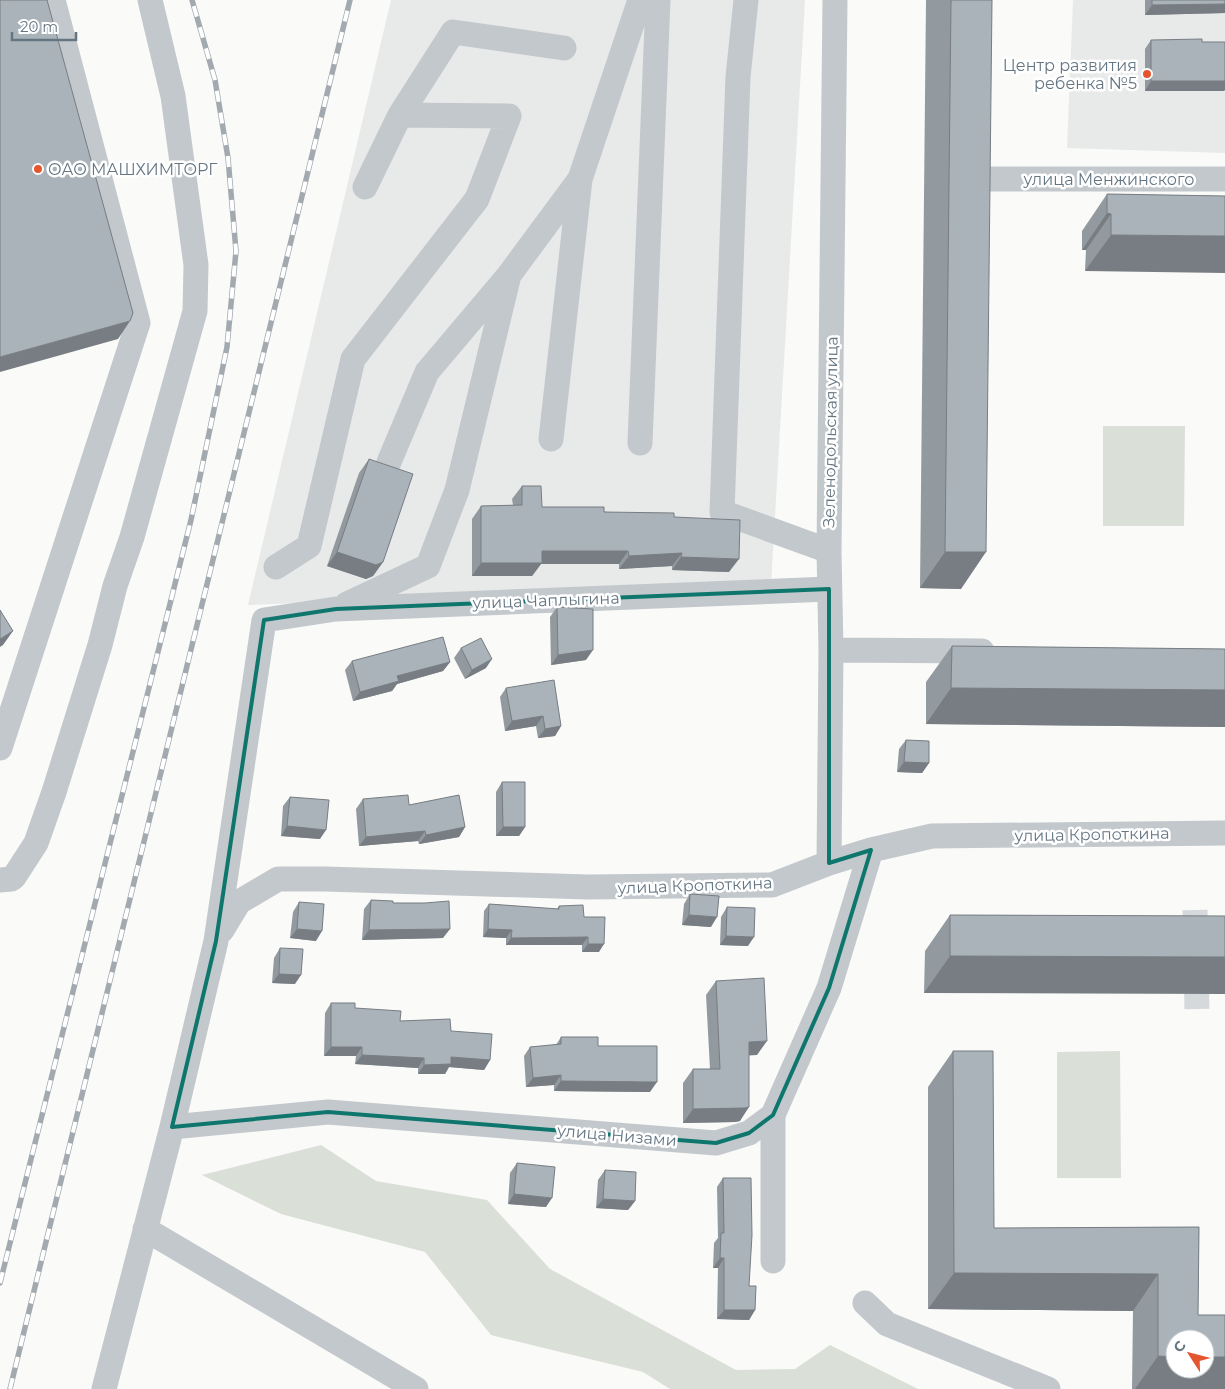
<svg xmlns="http://www.w3.org/2000/svg" width="1225" height="1389" font-family="Montserrat,sans-serif">
  <style>
    .built { fill: #e8e9e9 }
    .green { fill: #dadfd7 }
    .lines { fill: none; stroke-linecap: round; stroke-linejoin: round }
    .minor-tunnel { stroke: #d5d9db; stroke-width: 25; stroke-dasharray: 25 12; stroke-linecap: butt }
    .minor { stroke: #c3c8cc; stroke-width: 25 }
    .rail-casing { stroke: #a2aab0; stroke-width: 5.5 }
    .rail { stroke: #fff; stroke-width: 4; stroke-dasharray: 11; stroke-linecap: butt }
    .wall { fill: #929a9f }
    .shaded-wall { fill: #777d82 }
    .building { fill: #aab3b9; stroke: #777d82 }
    .marked { fill: none; stroke: #0f766e; stroke-width: 4; stroke-linejoin: round }
    .poi-dot { fill: #e4572e; stroke: #fff; stroke-width: 2 }
    .labels { text-anchor: middle; stroke-width: 5; stroke-linejoin: round; paint-order: stroke }
    .poi-label { font-size: 16px; fill: #657683; stroke: #fff; text-anchor: end }
    .street-label { font-size: 16px; fill: #657683; stroke: #fff }
  </style>
  <rect width="100%" height="100%" fill="#fafaf8"/>
  <path class="built" d="M 391,0 L 805,0 L 771,585 L 248,605 Z
    M 1073,0 L 1225,0 L 1225,153 L 1067,148 Z"/>
  <path class="green" d="M 1103,426 L 1185,426 L 1184,526 L 1103,526 Z
    M 1120,1051 L 1121,1178 L 1057,1178 L 1057,1052 Z
    M 321,1145 L 376,1181 L 487,1200 L 550,1269 L 736,1370 L 795,1369 L 830,1345 L 918,1389 L 670,1389 L 643,1372 L 491,1335 L 425,1252 L 281,1214 L 202,1175 Z"/>
  <g class="lines">
    <path class="minor-tunnel" d="M 1195,910 L 1197,1011"/>
    <path class="minor" d="M 746,0 L 738,77 L 722,512 L 829,551
      M 400,115 L 453,32 L 564,48
      M 992,179 L 1225,179
      M 551,439 L 580,179
      M 640,443 L 658,0
      M 389,462 L 427,372 L 509,275 L 580,179 L 640,0
      M 276,567 L 309,546 L 353,359 L 477,199 L 509,116 L 400,115 L 365,187
      M 347,604 L 428,566 L 457,490 L 508,279
      M 831,650 L 982,651
      M 0,748 L 138,323 L 53,0
      M 829,863 L 831,650 L 829,551 L 835,0
      M 0,880 L 11,879 L 14,877 L 36,843 L 54,792 L 100,645 L 115,586 L 132,537 L 195,311 L 196,265 L 173,96 L 150,0
      M 222,930 L 239,902 L 278,879 L 325,879 L 588,887 L 772,885 L 829,863 L 871,850 L 932,836 L 1225,833
      M 773,1115 L 773,1261
      M 172,1127 L 328,1112 L 716,1143 L 749,1133 L 773,1115 L 829,988 L 871,850
      M 145,1229 L 416,1389
      M 865,1303 L 887,1324 L 1048,1389
      M 104,1389 L 172,1127 L 216,941 L 264,620 L 336,609 L 829,589"/>
    <defs>
      <path id="rail" d="M 0,1283 L 191,520 L 227,347 L 236,251 L 228,158 L 215,80 L 192,0
        M 10,1389 L 350,0"/>
    </defs>
    <use href="#rail" class="rail-casing"/>
    <use href="#rail" class="rail"/>
  </g>
  <path class="wall" d="M 926,0 L 992,0 L 961,589 L 920,588 Z
    M 1145,0 L 1225,0 L 1225,13 L 1145,15 Z
    M 1151,40 L 1202,42 L 1224,91 L 1145,91 L 1145,49 Z
    M 1107,194 L 1225,196 L 1085,271 L 1086,250 L 1082,250 L 1082,231 Z
    M 369,459 L 383,562 L 373,576 L 366,579 L 327,566 L 359,473 Z
    M 522,486 L 542,507 L 674,517 L 729,572 L 672,570 L 672,566 L 619,569 L 619,564 L 541,564 L 532,576 L 472,576 L 472,519 L 481,506 L 513,505 L 512,499 Z
    M 557,607 L 586,660 L 551,665 L 550,617 Z
    M 952,646 L 1225,649 L 1225,727 L 926,724 L 926,682 Z
    M 461,648 L 486,668 L 465,679 L 454,658 Z
    M 352,661 L 450,662 L 443,671 L 397,684 L 392,691 L 353,701 L 345,670 Z
    M 506,688 L 561,726 L 555,736 L 538,738 L 536,726 L 505,731 L 500,697 Z
    M 906,740 L 929,763 L 922,773 L 897,772 L 899,749 Z
    M 502,782 L 525,827 L 519,836 L 496,836 L 496,792 Z
    M 290,797 L 320,839 L 281,836 L 283,806 Z
    M 363,799 L 409,805 L 465,827 L 459,837 L 419,844 L 418,841 L 359,846 L 356,809 Z
    M 690,894 L 711,927 L 682,925 L 684,904 Z
    M 371,900 L 393,903 L 443,938 L 362,940 L 364,909 Z
    M 299,902 L 316,941 L 290,938 L 293,912 Z
    M 489,904 L 557,909 L 559,906 L 584,917 L 599,952 L 582,952 L 582,945 L 506,945 L 506,938 L 483,937 L 484,911 Z
    M 727,907 L 748,946 L 720,945 L 721,917 Z
    M 950,915 L 1225,916 L 924,993 L 925,951 Z
    M 280,948 L 295,984 L 272,983 L 274,958 Z
    M 716,981 L 757,1055 L 749,1055 L 740,1121 L 735,1122 L 683,1123 L 683,1083 L 693,1069 L 710,1069 L 706,995 Z
    M 331,1003 L 355,1008 L 400,1021 L 451,1031 L 490,1060 L 484,1070 L 449,1067 L 445,1074 L 418,1074 L 418,1068 L 355,1064 L 356,1056 L 324,1056 L 325,1013 Z
    M 561,1037 L 598,1046 L 650,1092 L 554,1091 L 554,1085 L 526,1087 L 524,1056 L 530,1047 L 556,1045 Z
    M 953,1051 L 994,1228 L 1199,1227 L 1198,1315 L 1225,1389 L 1132,1389 L 1133,1311 L 928,1309 L 928,1087 Z
    M 517,1163 L 546,1207 L 508,1204 L 510,1173 Z
    M 605,1170 L 635,1201 L 628,1210 L 596,1208 L 598,1180 Z
    M 723,1178 L 755,1310 L 749,1320 L 717,1319 L 718,1268 L 713,1268 L 714,1243 L 718,1238 L 717,1187 Z"/>
  <path class="shaded-wall" d="M 1225,4 L 1225,13 L 1145,15 L 1152,5 Z
    M 1151,81 L 1225,81 L 1225,90 L 1224,91 L 1145,91 Z
    M 1107,213 L 1111,214 L 1086,250 L 1082,250 Z
    M 1111,235 L 1225,236 L 1225,273 L 1085,271 Z
    M 130,321 L 118,339 L 0,372 L 0,357 Z
    M 542,551 L 628,551 L 619,564 L 541,564 L 532,576 L 472,576 L 481,563 Z
    M 337,552 L 383,562 L 373,576 L 366,579 L 327,566 Z
    M 945,552 L 986,552 L 961,589 L 920,588 Z
    M 682,553 L 672,566 L 619,569 L 629,556 Z
    M 681,557 L 739,559 L 729,572 L 672,570 Z
    M 13,631 L 3,645 L 0,647 L 0,639 Z
    M 593,650 L 586,660 L 551,665 L 558,655 Z
    M 492,659 L 486,668 L 465,679 L 472,670 Z
    M 450,662 L 443,671 L 397,684 L 392,691 L 353,701 L 360,692 L 397,676 Z
    M 951,688 L 1225,690 L 1225,727 L 926,724 Z
    M 543,716 L 536,726 L 505,731 L 512,721 Z
    M 561,726 L 555,736 L 538,738 L 545,729 Z
    M 904,762 L 929,763 L 922,773 L 897,772 Z
    M 287,826 L 326,830 L 320,839 L 281,836 Z
    M 465,827 L 459,837 L 419,844 L 426,835 Z
    M 503,827 L 525,827 L 519,836 L 496,836 Z
    M 425,831 L 418,841 L 359,846 L 366,837 Z
    M 689,915 L 717,917 L 711,927 L 682,925 Z
    M 297,929 L 322,931 L 316,941 L 290,938 Z
    M 450,929 L 443,938 L 362,940 L 369,930 Z
    M 488,929 L 512,930 L 506,938 L 483,937 Z
    M 726,936 L 754,937 L 748,946 L 720,945 Z
    M 588,937 L 582,945 L 506,945 L 511,938 Z
    M 588,944 L 604,944 L 599,952 L 582,952 Z
    M 950,956 L 1225,957 L 1225,994 L 924,993 Z
    M 279,974 L 301,975 L 295,984 L 272,983 Z
    M 767,1041 L 757,1055 L 739,1056 L 749,1042 Z
    M 331,1047 L 362,1047 L 356,1056 L 324,1056 Z
    M 362,1055 L 424,1058 L 418,1068 L 355,1064 Z
    M 451,1057 L 490,1060 L 484,1070 L 449,1067 L 445,1074 L 418,1074 L 424,1065 Z
    M 561,1075 L 554,1085 L 526,1087 L 533,1078 Z
    M 561,1081 L 657,1082 L 650,1092 L 554,1091 Z
    M 749,1107 L 740,1121 L 735,1122 L 683,1123 L 693,1109 Z
    M 514,1194 L 552,1198 L 546,1207 L 508,1204 Z
    M 603,1199 L 635,1201 L 628,1210 L 596,1208 Z
    M 720,1258 L 724,1258 L 718,1268 L 713,1268 Z
    M 954,1273 L 1158,1274 L 1133,1311 L 928,1309 Z
    M 724,1310 L 755,1310 L 749,1320 L 717,1319 Z
    M 1158,1356 L 1175,1357 L 1175,1369 L 1205,1369 L 1205,1357 L 1225,1357 L 1225,1389 L 1135,1389 Z"/>
  <path class="building" d="M 0,0 L 47,0 L 133,313 L 130,321 L 0,357 Z
    M 951,0 L 992,0 L 986,552 L 945,552 Z
    M 1152,0 L 1225,0 L 1225,4 L 1152,5 Z
    M 1202,39 L 1202,42 L 1225,42 L 1225,81 L 1151,81 L 1151,40 Z
    M 1107,194 L 1225,196 L 1225,236 L 1111,235 L 1111,214 L 1107,213 Z
    M 369,459 L 413,474 L 383,562 L 376,565 L 337,552 Z
    M 522,486 L 541,486 L 542,507 L 604,507 L 604,512 L 674,513 L 674,517 L 740,520 L 739,559 L 681,557 L 682,553 L 629,556 L 628,551 L 542,551 L 542,563 L 481,563 L 481,506 L 522,505 Z
    M 557,607 L 593,609 L 593,650 L 558,655 Z
    M 0,610 L 13,631 L 0,639 Z
    M 443,637 L 450,662 L 397,676 L 399,681 L 360,692 L 352,661 Z
    M 481,638 L 492,659 L 472,670 L 461,648 Z
    M 952,646 L 1225,649 L 1225,690 L 951,688 Z
    M 554,680 L 561,726 L 545,729 L 543,716 L 512,721 L 506,688 Z
    M 906,740 L 929,741 L 929,763 L 904,762 Z
    M 502,782 L 525,782 L 525,827 L 503,827 Z
    M 408,795 L 409,805 L 459,795 L 465,827 L 426,835 L 425,831 L 366,837 L 363,799 Z
    M 290,797 L 329,800 L 326,830 L 287,826 Z
    M 690,894 L 719,896 L 717,917 L 689,915 Z
    M 371,900 L 393,901 L 393,903 L 425,903 L 449,901 L 450,929 L 369,930 Z
    M 299,902 L 324,904 L 322,931 L 297,929 Z
    M 489,904 L 559,909 L 559,906 L 583,905 L 584,917 L 605,917 L 604,944 L 588,944 L 588,937 L 511,938 L 512,930 L 488,929 Z
    M 727,907 L 755,908 L 754,937 L 726,936 Z
    M 950,915 L 1225,916 L 1225,957 L 950,956 Z
    M 280,948 L 303,949 L 301,975 L 279,974 Z
    M 764,978 L 767,1041 L 749,1042 L 749,1107 L 745,1108 L 693,1109 L 693,1069 L 720,1069 L 716,981 Z
    M 331,1003 L 355,1003 L 355,1008 L 401,1011 L 400,1021 L 450,1019 L 451,1031 L 492,1034 L 490,1060 L 451,1057 L 451,1064 L 424,1065 L 424,1058 L 362,1055 L 362,1047 L 331,1047 Z
    M 561,1037 L 598,1037 L 598,1046 L 657,1046 L 657,1082 L 561,1081 L 561,1075 L 533,1078 L 530,1047 L 561,1044 Z
    M 953,1051 L 993,1051 L 994,1228 L 1199,1227 L 1198,1315 L 1225,1315 L 1225,1357 L 1205,1357 L 1205,1339 L 1175,1339 L 1175,1357 L 1158,1356 L 1158,1274 L 954,1273 Z
    M 517,1163 L 555,1167 L 552,1198 L 514,1194 Z
    M 605,1170 L 636,1172 L 635,1201 L 603,1199 Z
    M 723,1178 L 751,1178 L 752,1235 L 749,1286 L 756,1286 L 755,1310 L 724,1310 L 724,1258 L 720,1258 L 721,1233 L 724,1233 Z"/>
  <path class="marked" d="M 829,589 L 829,863 L 871,850 L 829,988 L 773,1115 L 749,1133 L 716,1143 L 328,1112 L 172,1127 L 216,941 L 264,620 L 336,609 Z"/>
  <g class="poi-dot">
    <circle cx="1147" cy="74" r="5"/>
    <circle cx="38" cy="169" r="5"/>
  </g>
  <g class="labels">
    <g class="poi-label">
      <text x="1137" y="71">Центр развития<tspan x="1137" dy="18">ребенка №5</tspan></text>
      <text x="48" y="175" text-anchor="start">ОАО МАШХИМТОРГ</text>
    </g>
    <g class="street-label">
      <text x="1109" y="185">улица Менжинского</text>
      <text transform="translate(830 432) rotate(-89)" y="6">Зеленодольская улица</text>
      <text transform="translate(546 600) rotate(-2)" y="6">улица Чаплыгина</text>
      <text transform="translate(1092 834) rotate(-1)" y="6">улица Кропоткина</text>
      <text transform="translate(695 885) rotate(-2)" y="6">улица Кропоткина</text>
      <text transform="translate(617 1135) rotate(5)" y="6">улица Низами</text>
    </g>
  </g>
  <g transform="translate(1190 1354) rotate(306)"><circle r="24" fill="#ffffff" stroke="#c1c8cd"/>
  <path d="M0-4L9 19L0 12L-9 19Z" fill="#e4572e"/>
  <text y="-8" font-size="14" font-weight="bold" text-anchor="middle" fill="#657683">С</text>
  </g>
  <path d="M12 32v8h64v-8" fill="none" stroke="#657683" stroke-width="2.5"/>
  <text x="20" y="32" font-size="15" fill="#657683" stroke="#ffffff" stroke-width="4" paint-order="stroke">20 m</text>
</svg>
